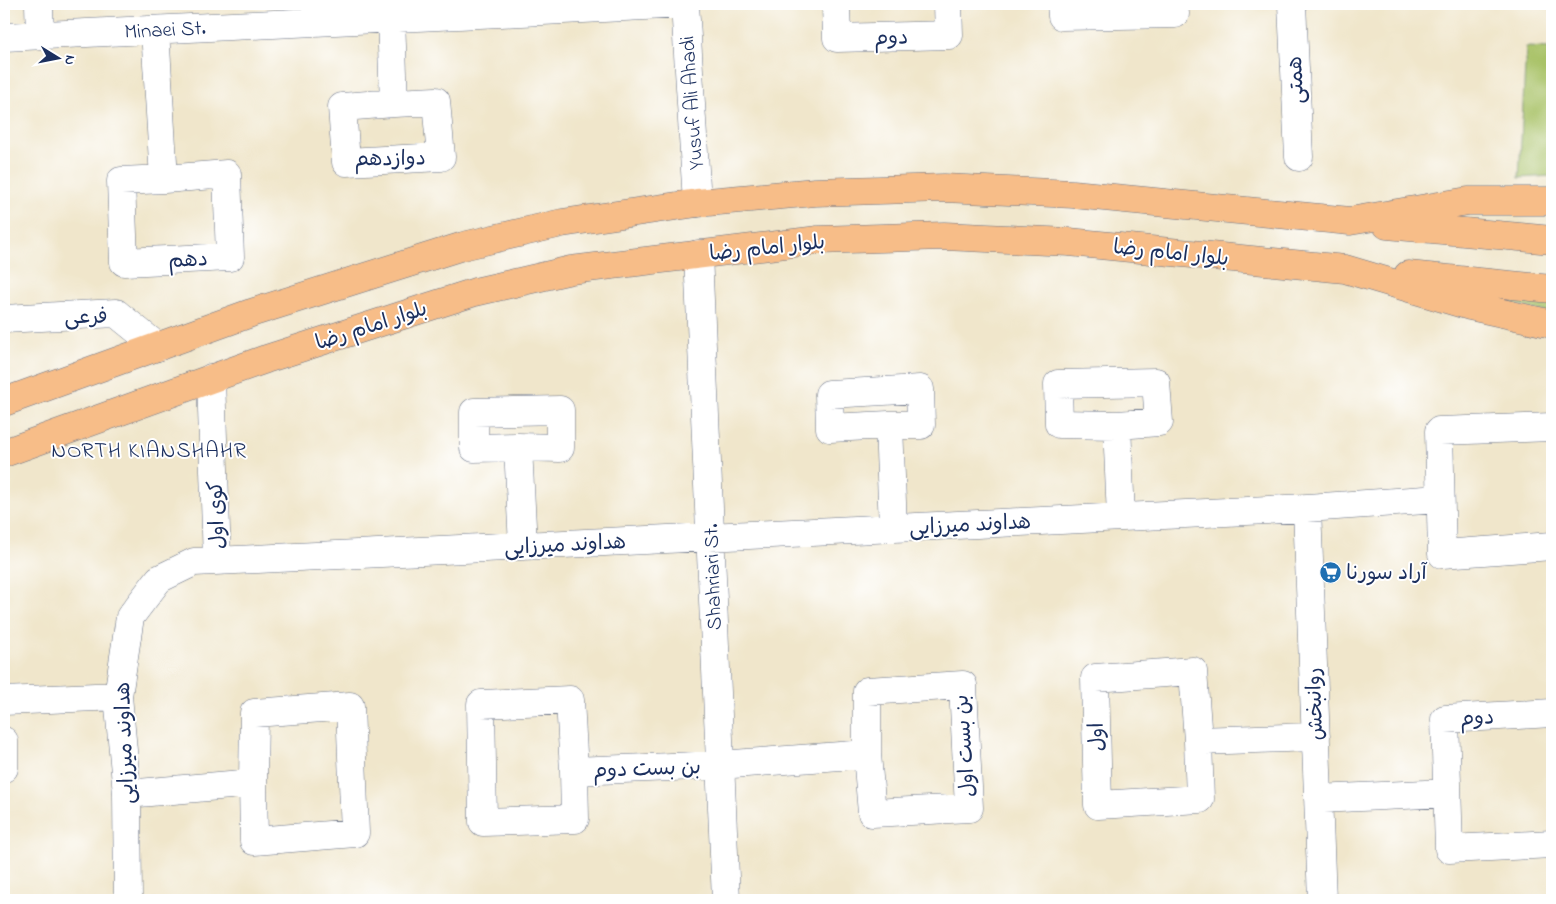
<svg xmlns="http://www.w3.org/2000/svg" width="1556" height="904" font-family="'Indie Flower','Playpen Sans Arabic',sans-serif">
  <style>
    .green { fill: #a9c267; stroke: #627862 }
    .lines { fill: none; stroke-linecap: round; stroke-linejoin: round }
    .minor-casing { stroke: #666f84; stroke-width: 29 }
    .major-casing { stroke: #666f84; stroke-width: 29 }
    .minor { stroke: #fff; stroke-width: 28 }
    .major { stroke: #f7bd88; stroke-width: 28 }
    .labels { text-anchor: middle; stroke-width: 4; stroke-linejoin: round; paint-order: stroke }
    .street-label { font-size: 21px; fill: #1b2f5e; stroke: #fff }
    .poi-label { font-size: 21px; fill: #1b2f5e; stroke: #fff; text-anchor: start }
    .neighbourhood-label { font-size: 22px; letter-spacing: 1px; fill: #1b2f5e; stroke: #fff }
  </style>
  <rect width="100%" height="100%" fill="#fff"/>
  <filter id="ink" filterUnits="userSpaceOnUse"><feTurbulence type="fractalNoise" baseFrequency=".02" numOctaves="2"/><feDisplacementMap in="SourceGraphic" scale="10" xChannelSelector="R" yChannelSelector="G"/><feConvolveMatrix kernelMatrix="1 2 1 2 8 2 1 2 1" color-interpolation-filters="sRGB"/></filter>
  <filter id="wash" filterUnits="userSpaceOnUse"><feTurbulence type="fractalNoise" baseFrequency=".0096" numOctaves="4" result="noise"/><feDisplacementMap in="SourceGraphic" scale="20" xChannelSelector="R" yChannelSelector="G"/><feGaussianBlur stdDeviation="1.12" result="paint"/><feColorMatrix in="noise" values="0 0 0 0 0 0 0 0 0 0 0 0 0 0 0 0 0 1.4 0 .05"/><feComposite in="paint" operator="in"/></filter>
  <g filter="url(#wash)">
    <rect width="100%" height="100%" fill="#f0e6cb"/>
    <path class="green" d="M 1526,47 L 1552,48 L 1552,176 L 1519,178 Z
      M 1446,287 L 1552,299 L 1552,314 Z"/>
  </g>
  <g filter="url(#ink)">
    <g class="lines">
      <defs>
        <path id="minor" d="M 39,4 L 40,36
          M 685,4 L 697,203
          M 836,4 L 837,38 L 949,35 L 948,4
          M 1061,4 L 1062,16 L 1175,14 L 1174,4
          M 1292,4 L 1299,157
          M 391,18 L 394,103 L 436,101 L 441,157 L 346,162 L 342,107 L 394,103
          M 155,30 L 164,179 L 227,174 L 230,257 L 124,262 L 121,181 L 164,179
          M 4,37 L 685,4
          M 698,254 L 726,900
          M 4,319 L 116,313 L 158,347
          M 211,378 L 217,561
          M 889,425 L 830,428 L 829,394 L 920,389 L 921,425 L 889,425 L 893,528
          M 1117,425 L 1059,424 L 1058,384 L 1156,382 L 1159,422 L 1117,425 L 1121,517
          M 1552,427 L 1439,431 L 1442,554 L 1552,546
          M 518,447 L 474,448 L 474,412 L 560,410 L 560,448 L 518,447 L 523,546
          M 1307,508 L 1322,900
          M 4,701 L 118,696
          M 1552,713 L 1445,719 L 1449,849 L 1552,844
          M 4,741 L 4,768
          M 1198,741 L 1193,671 L 1095,678 L 1098,805 L 1200,799 L 1198,741 L 1316,737
          M 574,771 L 570,700 L 481,704 L 483,822 L 575,819 L 574,771 L 720,765 L 867,754 L 872,813 L 969,808 L 963,685 L 867,691 L 867,754
          M 127,794 L 253,783 L 254,841 L 355,833 L 350,706 L 254,713 L 253,783
          M 1318,799 L 1447,793
          M 128,900 L 127,794 L 118,696 L 130,617 L 159,579 L 194,562 L 1307,508 L 1440,499"/>
        <path id="major" d="M 1387,225 L 1552,240
          M 1408,275 L 1552,289
          M 4,402 L 251,313 L 463,246 L 562,223 L 697,203 L 815,192 L 944,188 L 1073,194 L 1350,221 L 1468,201 L 1552,201
          M 4,453 L 266,359 L 475,292 L 571,270 L 818,240 L 944,236 L 1069,242 L 1345,269 L 1470,306 L 1552,324"/>
      </defs>
      <use href="#minor" class="minor-casing"/>
      <use href="#major" class="major-casing"/>
      <use href="#minor" class="minor"/>
      <use href="#major" class="major"/>
    </g>
  </g>
  <defs>
    <symbol id="supermarket-disc" viewBox="-11 -11 22 22"><circle r="9.5" fill="#1f6fb2" stroke="#fff"/><path d="M-6-5.5h2.5l.6 2H6L4.5 2H-2.5L-4.4-4H-6ZM-1.5 3.2a1.3 1.3 0 1 0 .1 0ZM3 3.2a1.3 1.3 0 1 0 .1 0Z" fill="#fff"/></symbol>
  </defs>
  <g fill-rule="evenodd">
    <use href="#supermarket-disc" x="1318" y="560" width="25" height="25"/>
  </g>
  <g class="labels">
    <g class="street-label">
      <text transform="translate(165 29) rotate(-3)" y="7">Minaei St.</text>
      <text transform="translate(891 37) rotate(-2)" y="7">دوم</text>
      <text transform="translate(1295 80) rotate(-93)" y="7">همتی</text>
      <text transform="translate(691 103) rotate(-94)" y="7">Yusuf Ali Ahadi</text>
      <text transform="translate(390 158) rotate(-1)" y="7">دوازدهم</text>
      <text transform="translate(767 247) rotate(-6)" y="7">بلوار امام رضا</text>
      <text transform="translate(1171 252) rotate(6)" y="7">بلوار امام رضا</text>
      <text transform="translate(188 259) rotate(-3)" y="7">دهم</text>
      <text transform="translate(86 316) rotate(-1)" y="7">فرعی</text>
      <text transform="translate(371 325) rotate(-18)" y="7">بلوار امام رضا</text>
      <text transform="translate(216 515) rotate(-92)" y="7">کوی اول</text>
      <text transform="translate(970 524) rotate(-3)" y="7">هداوند میرزایی</text>
      <text transform="translate(565 544) rotate(-3)" y="7">هداوند میرزایی</text>
      <text transform="translate(712 577) rotate(-92)" y="7">Shahriari St.</text>
      <text transform="translate(1314 704) rotate(-92)" y="7">روانبخش</text>
      <text transform="translate(1477 717) rotate(-3)" y="7">دوم</text>
      <text transform="translate(1096 737) rotate(-92)" y="7">اول</text>
      <text transform="translate(124 743) rotate(-92)" y="7">هداوند میرزایی</text>
      <text transform="translate(964 746) rotate(-94)" y="7">بن بست اول</text>
      <text transform="translate(647 768) rotate(-2)" y="7">بن بست دوم</text>
    </g>
    <g class="poi-label">
      <text x="1346" y="579">آراد سورنا</text>
    </g>
    <g class="neighbourhood-label">
      <text x="149" y="457">NORTH KIANSHAHR</text>
    </g>
  </g>
  <rect width="1556" height="904" fill="none" stroke="#fff" stroke-width="20"/>
  <g transform="translate(58 58) rotate(100)" stroke="#ffffff" stroke-width="4" paint-order="stroke">
  <path d="M0-4L9 19L0 12L-9 19Z" fill="#1b2f5e"/>
  <text y="-8" font-size="14" font-weight="bold" text-anchor="middle" fill="#1b2f5e">N</text>
  </g>
</svg>
